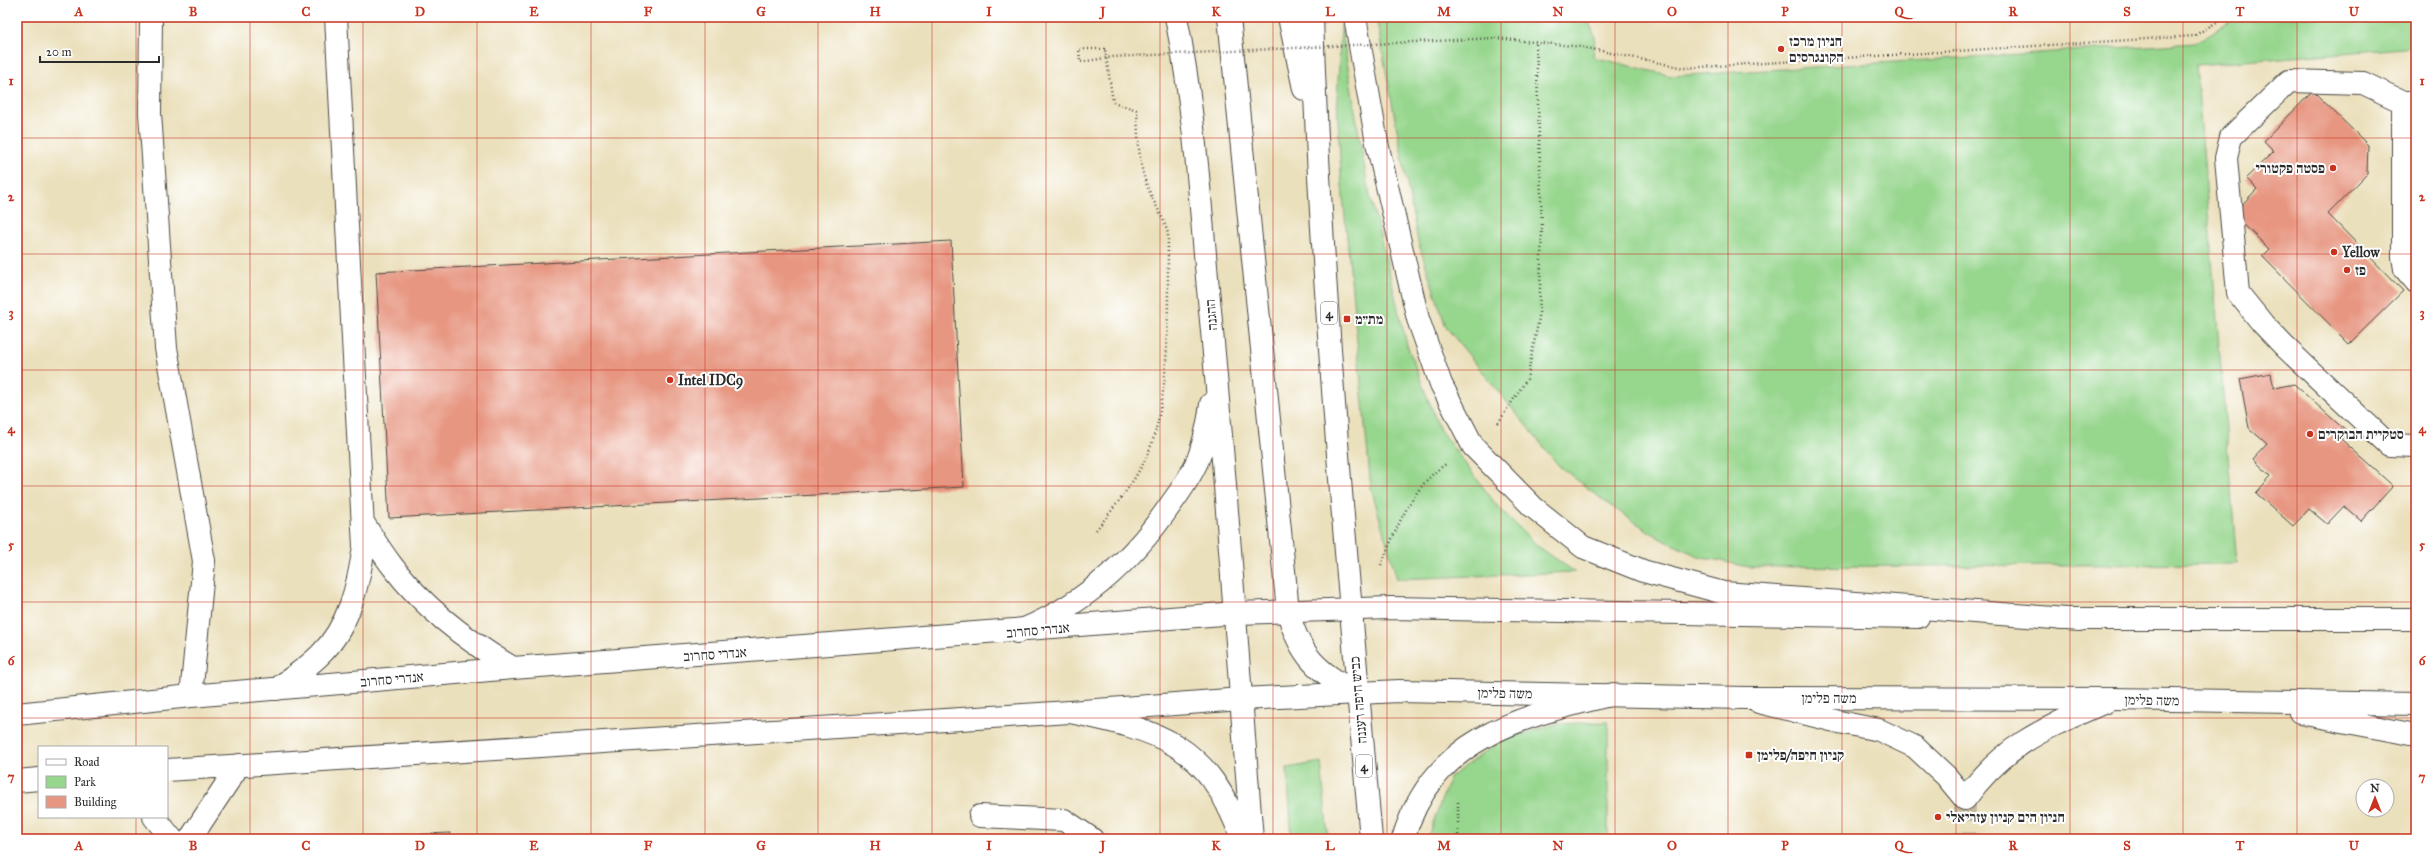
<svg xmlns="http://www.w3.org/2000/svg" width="2433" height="856" font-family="'IM FELL Great Primer','Frank Ruhl Libre',serif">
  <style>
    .green { fill: #96d68d; stroke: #60805c }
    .building { fill: #e79681 }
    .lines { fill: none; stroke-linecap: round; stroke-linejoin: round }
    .minor-tunnel { stroke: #c5bc9f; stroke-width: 22; stroke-dasharray: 22 11; stroke-linecap: butt }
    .minor-casing { stroke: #484641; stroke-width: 24 }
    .major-casing { stroke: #484641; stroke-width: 24 }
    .highway-casing { stroke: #484641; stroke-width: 24 }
    .path { stroke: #484641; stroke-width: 2.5; stroke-dasharray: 1 3; stroke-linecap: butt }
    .minor { stroke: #fff; stroke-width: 22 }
    .major { stroke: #fff; stroke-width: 22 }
    .highway { stroke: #fff; stroke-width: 22 }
    .path-bridge { stroke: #484641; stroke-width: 2.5; stroke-dasharray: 1 3; stroke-linecap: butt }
    .grid { fill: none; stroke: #c8321e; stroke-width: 1; stroke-opacity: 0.55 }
    .poi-dot { fill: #c8321e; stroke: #fff; stroke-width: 1.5 }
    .labels { text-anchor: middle; stroke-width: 4; stroke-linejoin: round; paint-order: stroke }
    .shield { fill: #fff; stroke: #6b6b6b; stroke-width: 1 }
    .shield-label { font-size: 13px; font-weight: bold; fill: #2b2b2b }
    .poi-label { font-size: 14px; font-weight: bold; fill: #2b2b2b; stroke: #fff; text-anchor: start }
    .street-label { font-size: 14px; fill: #2b2b2b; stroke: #fff }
    .neatline { fill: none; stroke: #c8321e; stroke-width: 1.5 }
    .grid-label { font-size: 13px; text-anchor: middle; font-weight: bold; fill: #c8321e }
  </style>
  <rect width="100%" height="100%" fill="#fff"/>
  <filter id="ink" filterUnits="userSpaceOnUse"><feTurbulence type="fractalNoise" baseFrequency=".025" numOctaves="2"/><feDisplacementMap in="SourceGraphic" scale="8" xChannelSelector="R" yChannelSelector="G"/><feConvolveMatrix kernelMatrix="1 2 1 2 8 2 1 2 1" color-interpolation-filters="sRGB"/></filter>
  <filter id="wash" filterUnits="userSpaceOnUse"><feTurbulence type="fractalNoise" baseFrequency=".012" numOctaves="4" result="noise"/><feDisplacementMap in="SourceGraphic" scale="16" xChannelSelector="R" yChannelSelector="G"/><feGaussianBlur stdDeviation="0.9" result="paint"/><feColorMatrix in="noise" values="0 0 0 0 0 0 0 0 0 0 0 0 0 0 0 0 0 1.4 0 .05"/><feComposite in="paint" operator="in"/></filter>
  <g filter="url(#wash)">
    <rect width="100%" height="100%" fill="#ebe0bc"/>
    <path class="green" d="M 1376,17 L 1587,17 L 1595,37 L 1593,57 L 1672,76 L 2195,43 L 2237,17 L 2416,17 L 2416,47 L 2196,65 L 2237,564 L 1748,567 L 1698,556 L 1659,538 L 1608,504 L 1559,466 L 1446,327 L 1418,242 Z
      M 1341,25 L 1367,183 L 1407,345 L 1440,430 L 1498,507 L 1539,547 L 1575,572 L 1397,579 L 1371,488 L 1341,175 L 1337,100 Z
      M 1608,722 L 1608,839 L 1427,839 L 1450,777 L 1501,740 L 1556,724 Z
      M 1321,762 L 1328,839 L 1292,839 L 1287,768 Z"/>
    <g id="blocks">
      <path class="building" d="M 2313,91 L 2368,145 L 2367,174 L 2328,214 L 2403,291 L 2349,344 L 2262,256 L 2269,249 L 2233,214 L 2257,189 L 2246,178 L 2274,151 L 2264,141 Z
        M 951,241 L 964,487 L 389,518 L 376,272 Z
        M 2271,373 L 2274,388 L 2294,384 L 2347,432 L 2341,439 L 2393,486 L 2361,521 L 2344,506 L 2327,524 L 2309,509 L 2293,526 L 2256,493 L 2271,476 L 2253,459 L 2267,444 L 2249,428 L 2240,379 Z
        M 450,833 L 450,839 L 347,839 L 347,838 Z"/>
    </g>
  </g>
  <g filter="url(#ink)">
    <use href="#blocks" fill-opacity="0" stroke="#484641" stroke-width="1"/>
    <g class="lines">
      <path class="minor-tunnel" d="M 1965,799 L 1965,839"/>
      <defs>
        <path id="minor" d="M 151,17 L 150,113 L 166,348 L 204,561 L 191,696
          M 2403,102 L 2403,257 L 2405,269 L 2416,282
          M 2416,102 L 2403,102 L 2363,83 L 2289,81 L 2231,137 L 2226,158 L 2238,293 L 2263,324 L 2285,347 L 2389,445 L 2416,446
          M 364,524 C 373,538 382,553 393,567 C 425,609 467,641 513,668
          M 277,689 C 291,678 307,668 320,655 C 349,627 358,586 364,547 L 336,17
          M 1759,702 L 1839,722 L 1879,730 L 1915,747 L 1946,776 L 1965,799 C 2007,741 2049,727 2112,699
          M 17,714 L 191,696 L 513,668 L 1236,613
          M 167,770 L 1070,712 L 1241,699
          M 17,781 L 39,779
          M 980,816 L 1064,820 L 1092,839
          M 154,817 L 172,839
          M 190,839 L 239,765"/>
        <path id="major" d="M 1236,613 L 1390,608 L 1918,617
          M 2061,619 L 2416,619
          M 1241,699 L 1399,691 L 1745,698 L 2112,699 L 2416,704
          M 2300,713 L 2416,735"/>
        <path id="highway" d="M 1176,17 C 1194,106 1200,198 1208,289 C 1226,472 1237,656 1252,839
          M 1229,17 L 1288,611 C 1299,655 1318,673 1357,693
          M 1289,17 L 1304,89
          M 1312,17 C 1321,291 1347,565 1371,839
          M 1355,17 L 1377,143 L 1418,319 L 1441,384 L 1473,446 L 1533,507 L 1583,547 L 1643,571 L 1724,593 L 2080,620
          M 1017,632 C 1081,607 1132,561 1171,504 C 1182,489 1194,472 1200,454 C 1205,438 1209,421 1211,404
          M 1070,712 C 1161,731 1208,743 1242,839
          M 1403,839 C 1434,735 1522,717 1614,694"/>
      </defs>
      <use href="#minor" class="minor-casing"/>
      <use href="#major" class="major-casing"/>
      <use href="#highway" class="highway-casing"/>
      <path class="path" d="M 1495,38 L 1582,47 L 1684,68 L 2194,36 L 2225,17
        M 1498,423 L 1527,379 L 1539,318 L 1542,228 L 1536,41
        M 1096,530 C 1114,508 1133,484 1146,458 C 1173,398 1167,300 1168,234 C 1163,215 1151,199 1145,180 C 1138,158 1138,134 1137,110 L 1113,102 L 1105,49
        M 1381,565 C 1396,529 1412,486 1446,464
        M 1458,839 L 1458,802"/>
      <use href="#minor" class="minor"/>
      <use href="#major" class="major"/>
      <use href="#highway" class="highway"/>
      <path class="path-bridge" d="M 1105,49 L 1079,49 L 1080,62 L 1113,57 L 1495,38"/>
    </g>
  </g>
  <path class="grid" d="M 136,17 L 136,747M 250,17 L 250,839M 363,17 L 363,839M 477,17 L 477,839M 591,17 L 591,839M 705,17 L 705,839M 818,17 L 818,839M 932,17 L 932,839M 1046,17 L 1046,839M 1160,17 L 1160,839M 1273,17 L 1273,839M 1387,17 L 1387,839M 1501,17 L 1501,839M 1615,17 L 1615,839M 1728,17 L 1728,839M 1842,17 L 1842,839M 1956,17 L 1956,839M 2070,17 L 2070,839M 2183,17 L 2183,839M 2297,17 L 2297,839M 17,138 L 2416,138M 17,254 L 2416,254M 17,370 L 2416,370M 17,486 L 2416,486M 17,602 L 2416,602M 17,718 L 2416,718M 136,817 L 136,839"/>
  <g class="poi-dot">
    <circle cx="1781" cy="49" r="4"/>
    <circle cx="2333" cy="168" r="4"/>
    <circle cx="2334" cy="252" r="4"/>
    <circle cx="2347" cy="270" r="4"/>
    <rect x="1343" y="315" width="8" height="8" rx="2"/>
    <circle cx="670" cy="380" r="4"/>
    <circle cx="2310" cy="434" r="4"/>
    <rect x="1745" y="751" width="8" height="8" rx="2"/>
    <circle cx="1938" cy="817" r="4"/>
  </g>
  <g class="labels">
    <g class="shield">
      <rect x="1321" y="302" width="16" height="22" rx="3"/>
      <rect x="1356" y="755" width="16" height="22" rx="3"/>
    </g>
    <g class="shield-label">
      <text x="1329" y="318">4</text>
      <text x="1364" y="771">4</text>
    </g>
    <g class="poi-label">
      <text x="1789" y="46">חניון מרכז<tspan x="1789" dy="16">הקונגרסים</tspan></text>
      <text x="2325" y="173" text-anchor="end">פסטה פקטורי</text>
      <text x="2342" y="257">Yellow</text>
      <text x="2355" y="275">פז</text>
      <text x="1355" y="324">מת״מ</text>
      <text x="678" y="385">Intel IDC9</text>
      <text x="2318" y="439">סטקיית הבוקרים</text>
      <text x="1757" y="760">קניון חיפה/פלימן</text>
      <text x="1946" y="822">חניון הים קניון עזריאלי</text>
    </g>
    <g class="street-label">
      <text transform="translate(1211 315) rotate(-95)" y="5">ההגנה</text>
      <text transform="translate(1038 630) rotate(-5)" y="5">אנדרי סחרוב</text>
      <text transform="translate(715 654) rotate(-4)" y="5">אנדרי סחרוב</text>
      <text transform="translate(392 679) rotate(-5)" y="5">אנדרי סחרוב</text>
      <text transform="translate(1505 693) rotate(1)" y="5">משה פלימן</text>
      <text x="1829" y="703">משה פלימן</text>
      <text transform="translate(1358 700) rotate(-95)" y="5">כביש חיפה רעננה</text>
      <text transform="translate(2152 700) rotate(1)" y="5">משה פלימן</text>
    </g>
  </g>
  <rect width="2433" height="856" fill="none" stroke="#fff" stroke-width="44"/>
  <rect x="38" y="746" width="130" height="72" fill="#ffffff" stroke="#aaaaaa"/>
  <rect x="46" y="759" width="20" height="6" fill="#ffffff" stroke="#aaaaaa"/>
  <text x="74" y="766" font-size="12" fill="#2b2b2b">Road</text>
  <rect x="46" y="776" width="20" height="12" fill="#96d68d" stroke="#aaaaaa"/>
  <text x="74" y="786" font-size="12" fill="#2b2b2b">Park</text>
  <rect x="46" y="796" width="20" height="12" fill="#e79681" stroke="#aaaaaa"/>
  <text x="74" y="806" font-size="12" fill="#2b2b2b">Building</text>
  <g transform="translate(2375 798)"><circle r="19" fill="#ffffff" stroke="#aaaaaa"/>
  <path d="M0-3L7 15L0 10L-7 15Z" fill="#c8321e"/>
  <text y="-6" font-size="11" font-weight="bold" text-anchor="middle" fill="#2b2b2b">N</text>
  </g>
  <path d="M40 56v6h119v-6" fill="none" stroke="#2b2b2b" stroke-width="2"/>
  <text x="46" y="56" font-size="12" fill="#2b2b2b" stroke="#ffffff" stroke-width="3" paint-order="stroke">20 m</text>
  <rect x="22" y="22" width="2389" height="812" class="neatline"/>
  <g class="grid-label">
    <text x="79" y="16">A</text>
    <text x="193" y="16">B</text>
    <text x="306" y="16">C</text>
    <text x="420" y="16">D</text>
    <text x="534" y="16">E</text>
    <text x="648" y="16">F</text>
    <text x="761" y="16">G</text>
    <text x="875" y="16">H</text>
    <text x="989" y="16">I</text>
    <text x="1103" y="16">J</text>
    <text x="1216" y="16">K</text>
    <text x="1330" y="16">L</text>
    <text x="1444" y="16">M</text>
    <text x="1558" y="16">N</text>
    <text x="1672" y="16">O</text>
    <text x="1785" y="16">P</text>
    <text x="1899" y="16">Q</text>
    <text x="2013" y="16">R</text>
    <text x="2127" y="16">S</text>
    <text x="2240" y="16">T</text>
    <text x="2354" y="16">U</text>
    <text x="11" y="85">1</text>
    <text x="2422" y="85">1</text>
    <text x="11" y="201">2</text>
    <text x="2422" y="201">2</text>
    <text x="11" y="317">3</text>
    <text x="2422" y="317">3</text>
    <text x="11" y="433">4</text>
    <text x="2422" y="433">4</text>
    <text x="11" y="549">5</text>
    <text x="2422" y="549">5</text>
    <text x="11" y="665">6</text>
    <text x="2422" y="665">6</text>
    <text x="11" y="781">7</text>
    <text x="2422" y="781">7</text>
    <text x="79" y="850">A</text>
    <text x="193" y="850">B</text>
    <text x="306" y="850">C</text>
    <text x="420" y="850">D</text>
    <text x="534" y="850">E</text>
    <text x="648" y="850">F</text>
    <text x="761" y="850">G</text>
    <text x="875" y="850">H</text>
    <text x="989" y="850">I</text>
    <text x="1103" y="850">J</text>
    <text x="1216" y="850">K</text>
    <text x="1330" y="850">L</text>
    <text x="1444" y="850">M</text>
    <text x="1558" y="850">N</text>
    <text x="1672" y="850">O</text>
    <text x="1785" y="850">P</text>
    <text x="1899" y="850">Q</text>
    <text x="2013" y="850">R</text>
    <text x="2127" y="850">S</text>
    <text x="2240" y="850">T</text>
    <text x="2354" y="850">U</text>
  </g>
</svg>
